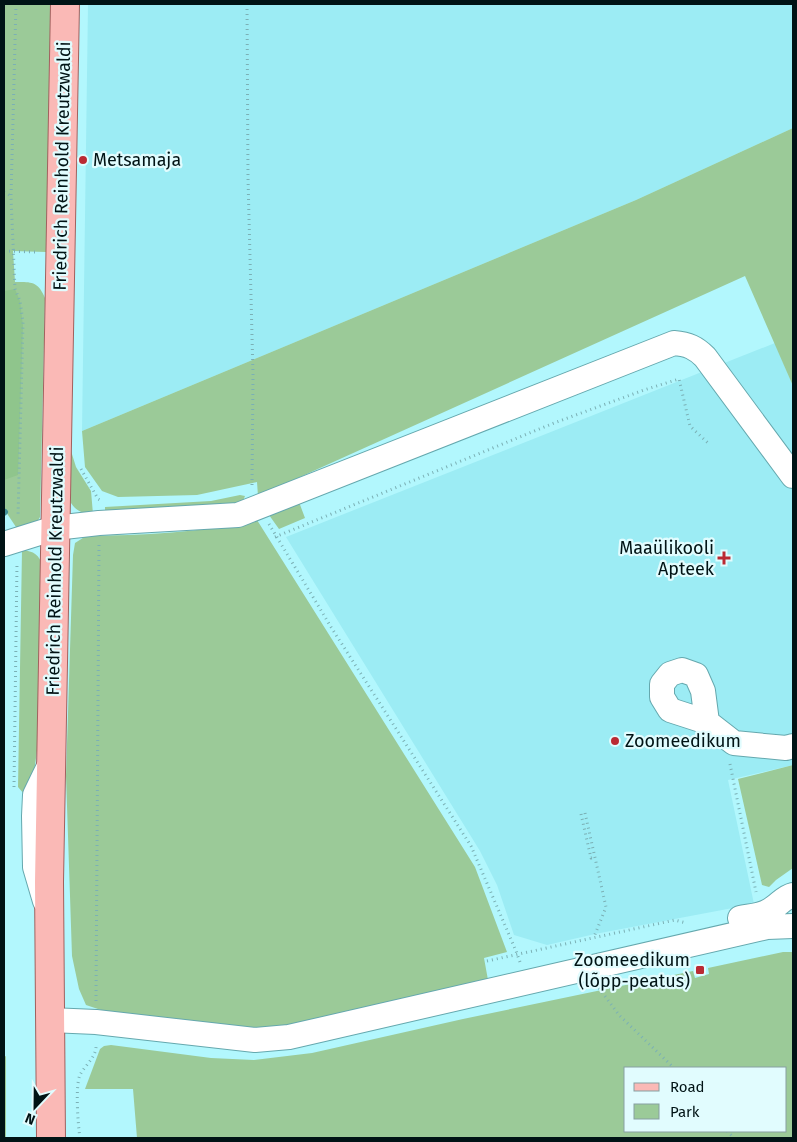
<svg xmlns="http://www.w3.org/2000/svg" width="797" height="1142" font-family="'Fira Sans',sans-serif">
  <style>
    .built { fill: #9cecf4 }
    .green { fill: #9bca98; fill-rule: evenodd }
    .forest { fill: #8fc58c }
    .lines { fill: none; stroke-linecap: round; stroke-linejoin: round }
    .stream { stroke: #409098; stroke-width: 6 }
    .minor-casing { stroke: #65a8ae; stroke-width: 26 }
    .major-casing { stroke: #a1615e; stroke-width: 30 }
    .path { stroke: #7bb0b5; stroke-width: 3; stroke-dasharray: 1 4; stroke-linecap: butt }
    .minor { stroke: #fff; stroke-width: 24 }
    .major { stroke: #fab9b6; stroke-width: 28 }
    .poi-dot { fill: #ba2a33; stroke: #e1fcfe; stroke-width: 2 }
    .labels { text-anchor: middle; stroke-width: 4.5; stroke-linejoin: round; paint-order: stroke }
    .poi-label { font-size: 18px; fill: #001315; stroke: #e1fcfe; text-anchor: start }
    .street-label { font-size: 18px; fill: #001315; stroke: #e1fcfe }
  </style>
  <rect width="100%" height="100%" fill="#b2f7fd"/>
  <path class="built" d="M 88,4 L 793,4 L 793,128 L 636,200 L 82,431 Z
    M 775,343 L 793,386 L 793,765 L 728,780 L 754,904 L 595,934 L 547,945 L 514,935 L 497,885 L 480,851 L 286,537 Z"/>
  <path class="green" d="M 4,4 L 52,4 L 46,252 L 13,251 L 15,282 C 31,282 38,281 45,298 L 40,517 L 36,524 L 18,530 L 6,512 L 4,513 Z
    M 793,128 L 793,386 L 745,276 L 258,496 L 257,482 L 197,495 L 118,497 L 102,491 L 85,467 L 82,431 L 636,200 Z
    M 71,451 L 76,467 L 91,491 L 93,514 C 83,513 77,512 71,503 Z
    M 240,495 L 245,496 L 243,501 L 229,505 L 105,513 L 105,507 L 211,501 Z
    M 299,502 L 305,518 L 279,529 L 269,515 Z
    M 257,520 L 475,867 L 507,952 L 484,958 L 488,980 L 265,1030 L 122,1017 L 86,1005 L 79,989 L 72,956 L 66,776 L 73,555 L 75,543 L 86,536 C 144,535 201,533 257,520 Z
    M 22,550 C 34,551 39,555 43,566 L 39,737 L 31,793 L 24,794 L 18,787 Z
    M 793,765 L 793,868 L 776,880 L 769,887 L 762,885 L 738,779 Z
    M 783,952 L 793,952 L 793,1138 L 137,1138 L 133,1089 L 85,1089 L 100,1049 L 104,1046 L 111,1045 L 211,1058 L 254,1060 L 312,1053 L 463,1019 L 693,971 L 695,978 L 709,974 L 708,968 ZM 626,1068 L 786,1068 L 786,1131 L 626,1131 Z
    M 6,1056 L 6,1138 L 4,1138 L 4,1057 Z"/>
  <path class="forest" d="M 15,289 L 20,301 L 23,326 L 18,475 L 4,480 L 4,291 Z"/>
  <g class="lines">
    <path class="stream" d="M 4,513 L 5,512"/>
    <defs>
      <path id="minor" d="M 4,544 L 55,528 L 99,523 L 238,515 L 674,343 C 688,344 696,348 705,357 L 793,476
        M 707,722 L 703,691 L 696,675 L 682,670 L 670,674 L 662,684 L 662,697 L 670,710 L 707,722 L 734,743 L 786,748 L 793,746
        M 45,901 L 35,867 L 34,816 L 35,795 L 50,764
        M 740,918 C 750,916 761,916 770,910 C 779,905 784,897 793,895
        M 50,1020 L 96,1022 L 255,1040 L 289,1037 L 767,927 L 793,926"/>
      <path id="major" d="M 51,1138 L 49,882 L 65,4"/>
    </defs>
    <use href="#minor" class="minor-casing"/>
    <use href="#major" class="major-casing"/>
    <path class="path" d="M 16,4 L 11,197 L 15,289 L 20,301 L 23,322 L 18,517
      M 247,4 L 248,178 L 253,375 L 252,486
      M 4,192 L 11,196
      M 4,251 L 37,252
      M 81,469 L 98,499 L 102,501
      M 269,524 L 331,627 L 471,846 L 516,951 L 520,962
      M 275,537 L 554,423 L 644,390 L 679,379 L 690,426 L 709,444
      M 730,764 L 756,892
      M 14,787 L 17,563
      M 585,813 L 606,907 L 594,937
      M 581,814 L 591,858 L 595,857
      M 487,961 L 675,920 L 686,923
      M 599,988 L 619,1015 L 674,1068
      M 96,1001 L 99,544
      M 727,1131 L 734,1138
      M 80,1138 C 78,1125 75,1086 80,1075 C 85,1065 97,1057 96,1044"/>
    <use href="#minor" class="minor"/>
    <use href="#major" class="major"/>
  </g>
  <g class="poi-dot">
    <circle cx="83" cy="160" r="5"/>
    <path d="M721.5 550.5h5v5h5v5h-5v5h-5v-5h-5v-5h5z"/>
    <circle cx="615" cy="741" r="5"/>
    <rect x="695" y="965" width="10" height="10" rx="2.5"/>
  </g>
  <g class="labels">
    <g class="poi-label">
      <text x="93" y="166">Metsamaja</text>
      <text x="714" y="554" text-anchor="end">Maaülikooli<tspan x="714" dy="21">Apteek</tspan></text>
      <text x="625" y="747">Zoomeedikum</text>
      <text x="690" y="966" text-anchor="end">Zoomeedikum<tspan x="690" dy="21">(lõpp-peatus)</tspan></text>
    </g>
    <g class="street-label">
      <text transform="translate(62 166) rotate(-89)" y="6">Friedrich Reinhold Kreutzwaldi</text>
      <text transform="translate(55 571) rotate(-89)" y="6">Friedrich Reinhold Kreutzwaldi</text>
    </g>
  </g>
  <rect width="797" height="1142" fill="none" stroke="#001315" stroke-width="10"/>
  <rect x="624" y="1067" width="162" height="65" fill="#e1fcfe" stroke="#879fa1"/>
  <rect x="634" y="1083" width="25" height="8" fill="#fab9b6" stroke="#879fa1"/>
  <text x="670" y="1092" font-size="15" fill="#001315">Road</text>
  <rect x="634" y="1104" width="25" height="15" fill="#9bca98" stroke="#879fa1"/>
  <text x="670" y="1117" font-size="15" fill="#001315">Park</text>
  <g transform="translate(35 1107) rotate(202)" stroke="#e1fcfe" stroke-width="4" paint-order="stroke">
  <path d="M0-4L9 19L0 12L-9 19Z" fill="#001315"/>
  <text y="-8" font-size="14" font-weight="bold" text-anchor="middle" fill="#001315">N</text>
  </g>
</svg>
